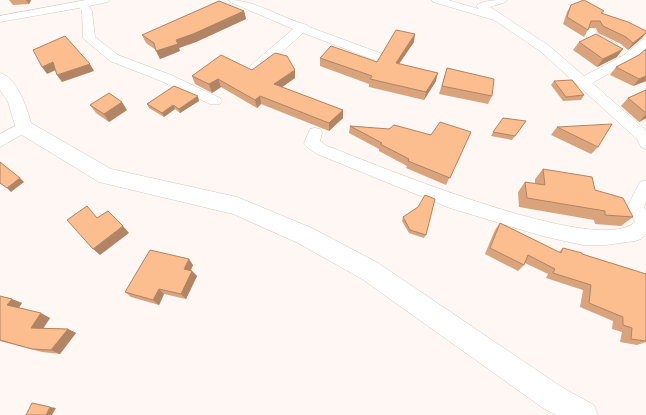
<svg xmlns="http://www.w3.org/2000/svg" width="646" height="415" font-family="'Public Sans',sans-serif">
  <style>
    .lines { fill: none; stroke-linecap: round; stroke-linejoin: round }
    .minor-casing { stroke: #d4c9c3; stroke-width: 1 }
    .tertiary-casing { stroke: #d4c9c3; stroke-width: 1 }
    .minor { fill: #fff; fill-rule: evenodd }
    .tertiary { fill: #fff; fill-rule: evenodd }
    .wall { fill: #d9a37b }
    .shaded-wall { fill: #b08464 }
    .building { fill: #fcbd8f; stroke: #b08464 }
  </style>
  <rect width="100%" height="100%" fill="#fef7f3"/>
  <g class="lines">
    <defs>
      <path id="minor" d="M 86,0 L 109,0 L 108,2 L 89,6 L 92,11 L 95,37 L 118,55 L 171,75 L 220,98 L 222,101 L 220,104 L 210,104 L 161,81 L 110,61 L 83,38 L 82,11 L 79,8 L 0,22 L 0,16 Z
        M 229,0 C 256,0 281,18 307,25 L 309,27 L 380,53 L 382,56 L 376,60 L 372,59 L 303,33 L 260,72 L 250,72 L 249,69 L 250,66 L 293,29 L 230,2 Z
        M 432,0 L 448,0 L 479,9 L 476,6 C 482,0 498,0 507,0 L 506,2 L 490,7 L 548,45 L 584,76 L 624,55 L 642,40 L 646,39 L 646,49 L 632,61 L 592,83 L 646,130 L 646,149 L 641,147 L 637,139 L 540,51 L 494,20 L 433,2 Z
        M 591,28 L 595,29 L 597,34 L 616,43 L 618,46 L 616,49 L 608,49 L 587,38 L 585,31 Z
        M 23,122 L 28,123 L 30,127 L 28,131 L 0,147 L 0,134 Z
        M 315,128 L 320,129 L 322,133 L 320,141 L 327,146 C 375,164 598,258 635,222 L 627,207 L 640,182 L 646,180 L 646,203 L 644,207 L 646,210 L 646,234 L 641,239 L 635,241 L 606,245 L 583,245 L 542,236 L 450,208 L 317,154 L 307,147 L 304,143 L 310,129 Z"/>
      <path id="tertiary" d="M 0,73 C 17,77 27,108 31,123 L 111,169 L 237,197 L 314,229 L 378,263 L 563,388 L 594,405 L 598,415 L 556,415 L 543,408 L 362,279 L 298,243 L 233,214 L 99,182 L 17,132 L 8,102 L 0,90 Z"/>
    </defs>
    <use href="#minor" class="minor-casing"/>
    <use href="#tertiary" class="tertiary-casing"/>
    <use href="#minor" class="minor"/>
    <use href="#tertiary" class="tertiary"/>
  </g>
  <path class="wall" d="M 9,0 L 31,0 L 29,4 L 13,5 Z
    M 571,5 L 602,13 L 646,31 L 646,33 L 642,38 L 628,50 L 621,44 L 598,33 L 596,28 L 589,28 L 584,37 L 563,24 L 567,12 Z
    M 244,11 L 246,19 L 196,42 L 179,48 L 180,51 L 160,59 L 156,50 L 146,43 L 142,35 Z
    M 414,42 L 399,64 L 436,81 L 424,100 L 369,87 L 369,84 L 320,66 L 320,58 L 377,62 Z
    M 579,42 L 617,57 L 597,67 L 573,50 Z
    M 646,49 L 646,81 L 633,86 L 610,75 L 616,67 L 639,55 Z
    M 447,68 L 492,96 L 488,104 L 439,94 Z
    M 192,76 L 295,78 L 282,87 L 343,110 L 343,118 L 329,131 L 261,104 L 257,108 L 221,87 L 212,93 L 195,84 Z
    M 554,81 L 584,95 L 581,100 L 563,101 L 551,85 Z
    M 646,90 L 646,120 L 645,119 L 639,122 L 621,106 L 628,98 Z
    M 199,101 L 180,113 L 175,109 L 164,117 L 149,108 L 147,104 Z
    M 90,105 L 127,110 L 109,122 L 96,113 Z
    M 526,121 L 512,140 L 491,136 L 493,132 Z
    M 350,126 L 431,135 L 471,132 L 446,185 L 406,168 L 407,166 L 379,151 L 379,149 L 349,133 Z
    M 557,127 L 598,147 L 591,154 L 551,135 Z
    M 543,169 L 595,190 L 633,217 L 621,226 L 595,224 L 594,220 L 519,207 L 518,192 L 525,182 L 535,184 L 535,179 Z
    M 403,217 L 426,235 L 424,238 L 409,233 L 402,221 Z
    M 500,223 L 559,252 L 563,248 L 646,274 L 646,342 L 637,345 L 620,342 L 622,332 L 612,329 L 613,321 L 580,307 L 583,290 L 546,278 L 548,274 L 525,263 L 524,265 L 518,271 L 485,254 L 495,230 Z
    M 193,265 L 191,270 L 197,276 L 186,299 L 164,294 L 159,305 L 131,297 L 125,292 Z
    M 0,296 L 22,303 L 19,308 L 50,318 L 43,328 L 68,329 L 76,333 L 60,354 L 42,352 L 0,341 Z"/>
  <path class="shaded-wall" d="M 26,0 L 31,0 L 29,4 Z
    M 244,11 L 246,19 L 196,42 L 179,48 L 180,51 L 160,59 L 156,51 L 176,40 Z
    M 646,33 L 642,38 L 628,50 L 633,43 Z
    M 415,34 L 414,42 L 394,71 L 396,63 Z
    M 623,49 L 617,57 L 597,67 L 603,59 Z
    M 53,62 L 58,69 L 47,74 L 42,67 Z
    M 90,64 L 94,71 L 62,82 L 57,75 Z
    M 295,70 L 295,78 L 275,92 L 274,84 Z
    M 438,73 L 436,81 L 424,100 L 426,92 Z
    M 646,76 L 646,81 L 633,86 L 639,79 Z
    M 218,79 L 221,87 L 212,93 L 209,84 Z
    M 198,96 L 199,101 L 180,113 L 179,109 Z
    M 260,96 L 261,104 L 257,108 L 255,100 Z
    M 122,102 L 127,110 L 109,122 L 104,114 Z
    M 173,105 L 175,109 L 164,117 L 162,113 Z
    M 343,110 L 343,118 L 329,131 L 329,123 Z
    M 646,114 L 646,118 L 639,122 Z
    M 20,178 L 24,182 L 11,192 L 7,188 Z
    M 123,226 L 129,233 L 100,255 L 93,249 Z
    M 189,259 L 193,265 L 189,274 L 184,269 Z
    M 192,271 L 197,276 L 186,299 L 181,294 Z
    M 159,289 L 164,294 L 159,305 L 153,300 Z
    M 12,299 L 22,303 L 17,310 L 7,305 Z
    M 41,313 L 50,318 L 41,332 L 31,328 Z
    M 68,329 L 76,333 L 60,354 L 51,350 Z
    M 50,407 L 56,408 L 52,415 L 46,415 Z"/>
  <path class="building" d="M 584,0 L 604,11 L 601,13 L 628,22 L 646,31 L 646,33 L 633,43 L 626,37 L 603,26 L 600,21 L 591,21 L 588,30 L 567,17 L 571,5 Z
    M 219,1 L 244,11 L 193,34 L 176,40 L 178,44 L 156,51 L 154,43 L 142,35 Z
    M 396,30 L 415,34 L 396,63 L 438,73 L 426,92 L 370,79 L 372,76 L 320,58 L 331,46 L 377,62 Z
    M 596,34 L 623,49 L 603,59 L 579,42 Z
    M 65,36 L 90,64 L 57,75 L 53,62 L 42,67 L 33,50 Z
    M 646,49 L 646,76 L 639,79 L 616,67 L 639,55 Z
    M 275,53 L 287,56 L 295,70 L 274,84 L 343,110 L 329,123 L 260,96 L 255,100 L 218,79 L 209,84 L 192,76 L 221,55 L 252,70 Z
    M 447,68 L 494,79 L 492,96 L 442,86 Z
    M 572,80 L 584,95 L 566,97 L 554,81 Z
    M 174,86 L 198,96 L 179,109 L 173,105 L 162,113 L 147,104 Z
    M 646,90 L 646,113 L 628,98 Z
    M 109,93 L 122,102 L 104,114 L 90,105 Z
    M 503,118 L 526,121 L 515,136 L 493,132 Z
    M 440,122 L 471,132 L 450,178 L 408,161 L 409,159 L 380,144 L 382,143 L 350,126 L 389,129 L 394,125 L 431,135 Z
    M 612,124 L 598,147 L 557,127 Z
    M 0,162 L 20,178 L 7,188 L 0,183 Z
    M 543,169 L 592,177 L 595,190 L 623,198 L 633,217 L 605,215 L 605,211 L 527,198 L 525,182 L 545,185 Z
    M 425,195 L 435,199 L 426,235 L 410,230 L 403,217 L 418,207 Z
    M 87,206 L 97,218 L 108,211 L 123,226 L 93,249 L 67,220 Z
    M 500,223 L 561,253 L 563,248 L 582,253 L 582,254 L 646,274 L 646,341 L 631,339 L 632,328 L 623,325 L 623,317 L 589,303 L 591,285 L 553,273 L 555,269 L 528,255 L 524,265 L 490,248 Z
    M 150,250 L 189,259 L 184,269 L 192,271 L 181,294 L 159,289 L 153,300 L 125,292 Z
    M 0,296 L 12,299 L 7,305 L 41,313 L 31,328 L 68,329 L 51,350 L 32,349 L 0,340 Z
    M 32,403 L 50,407 L 46,415 L 26,415 Z"/>
</svg>
